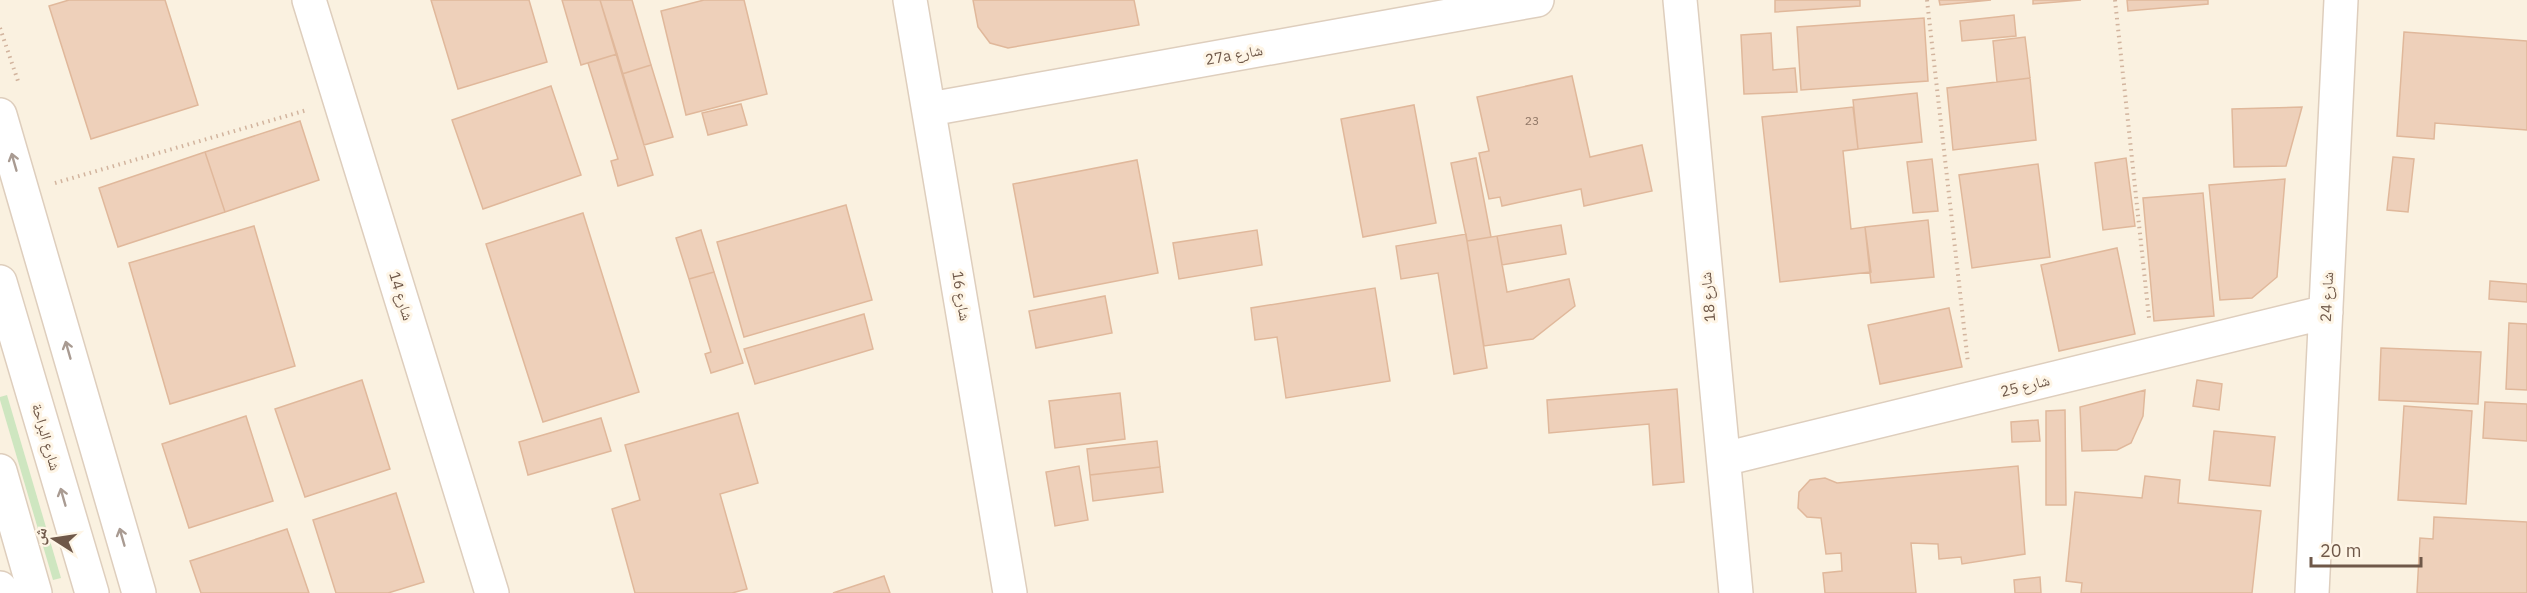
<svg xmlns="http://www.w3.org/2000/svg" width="2527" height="593" font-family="'IBM Plex Sans','Noto Naskh Arabic',sans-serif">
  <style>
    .green { fill: #cee6c0 }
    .building { fill: #eed0ba; stroke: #e0b89b; stroke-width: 1.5 }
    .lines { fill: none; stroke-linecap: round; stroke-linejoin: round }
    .minor-casing { stroke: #decebd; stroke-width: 36 }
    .path { stroke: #d2b49e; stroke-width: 4; stroke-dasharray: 1.5 4.5; stroke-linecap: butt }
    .minor { stroke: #fff; stroke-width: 33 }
    .oneway { stroke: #a99b92 }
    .labels { text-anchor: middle; stroke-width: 6; stroke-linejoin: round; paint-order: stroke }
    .number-label { font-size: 12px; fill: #8f7665 }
    .street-label { font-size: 15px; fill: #6f5849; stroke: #fef5e6 }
  </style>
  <rect width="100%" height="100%" fill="#faf1e0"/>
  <path class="green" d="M 7,395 L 61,578 L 53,580 L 0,400 L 0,397 Z"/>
  <path class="building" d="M 69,0 L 165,0 L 198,105 L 91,139 L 49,6 Z
    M 431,0 L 529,0 L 547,62 L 458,89 Z
    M 562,0 L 600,0 L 617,54 L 581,65 Z
    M 600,0 L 632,0 L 651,65 L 622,74 Z
    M 704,0 L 744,0 L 767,94 L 686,115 L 661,11 Z
    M 973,0 L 1134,0 L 1139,25 L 1008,48 L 990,43 L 978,27 Z
    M 1775,0 L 1860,0 L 1860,6 L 1775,12 Z
    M 1939,0 L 1991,0 L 1940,5 Z
    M 2033,0 L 2081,0 L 2033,4 Z
    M 2127,0 L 2208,0 L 2208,4 L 2128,11 Z
    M 2014,15 L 2016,36 L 1962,41 L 1960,21 Z
    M 1924,18 L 1928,81 L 1801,90 L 1797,27 Z
    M 2404,32 L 2527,41 L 2527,130 L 2435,123 L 2434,139 L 2397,136 Z
    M 1771,33 L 1773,70 L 1795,68 L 1797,92 L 1744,94 L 1741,35 Z
    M 2025,37 L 2030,78 L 1997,82 L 1993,41 Z
    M 617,54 L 653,175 L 618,186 L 611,161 L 618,159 L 588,63 Z
    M 651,65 L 673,137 L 644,145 L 622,74 Z
    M 1572,76 L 1590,157 L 1642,145 L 1652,191 L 1584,206 L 1581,189 L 1502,206 L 1500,197 L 1489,199 L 1479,153 L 1489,151 L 1477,97 Z
    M 2030,78 L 2036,140 L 1953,150 L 1947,88 Z
    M 551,86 L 581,175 L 483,209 L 452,120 Z
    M 1917,93 L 1922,142 L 1858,149 L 1853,100 Z
    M 741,104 L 747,125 L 708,135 L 702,113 Z
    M 1414,105 L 1436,223 L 1363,237 L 1341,119 Z
    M 1853,107 L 1858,149 L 1843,151 L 1851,229 L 1865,227 L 1871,272 L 1780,282 L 1762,117 Z
    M 2302,107 L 2286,166 L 2234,167 L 2232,109 Z
    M 300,121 L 319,180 L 225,212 L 205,152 Z
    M 205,152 L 225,212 L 118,247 L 99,188 Z
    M 2393,157 L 2414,159 L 2408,212 L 2387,210 Z
    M 1476,158 L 1491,237 L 1467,241 L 1451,163 Z
    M 2126,158 L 2135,226 L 2103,230 L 2095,163 Z
    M 1932,159 L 1938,211 L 1913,213 L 1907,162 Z
    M 1137,160 L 1158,273 L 1034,297 L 1013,184 Z
    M 2038,164 L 2050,257 L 1972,268 L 1959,175 Z
    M 2285,179 L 2277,277 L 2252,298 L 2220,300 L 2209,185 Z
    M 2203,193 L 2214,316 L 2154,321 L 2143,198 Z
    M 846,205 L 872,300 L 744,337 L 717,242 Z
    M 583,213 L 639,392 L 543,422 L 486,244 Z
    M 1928,220 L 1934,277 L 1871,283 L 1865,227 Z
    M 1561,225 L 1566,254 L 1502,265 L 1497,236 Z
    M 254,226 L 295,366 L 170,404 L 129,263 Z
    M 701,230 L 714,272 L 689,279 L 676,238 Z
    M 1257,230 L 1262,265 L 1179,279 L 1173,243 Z
    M 1466,234 L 1487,368 L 1454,374 L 1438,273 L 1401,279 L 1396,246 Z
    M 1497,236 L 1507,292 L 1569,279 L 1575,306 L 1533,339 L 1484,346 L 1467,241 Z
    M 2117,248 L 2135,334 L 2059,351 L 2041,265 Z
    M 714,272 L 743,363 L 711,373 L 705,354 L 711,352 L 689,279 Z
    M 2490,281 L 2527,284 L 2527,302 L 2489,299 Z
    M 1375,288 L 1390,381 L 1286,398 L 1277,337 L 1255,340 L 1251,308 Z
    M 1105,296 L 1112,333 L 1036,348 L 1029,311 Z
    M 1949,308 L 1962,367 L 1880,384 L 1868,325 Z
    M 864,314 L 873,349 L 755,384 L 744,349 Z
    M 2509,323 L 2527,324 L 2527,390 L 2506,389 Z
    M 2381,348 L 2481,352 L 2478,404 L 2379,400 Z
    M 362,380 L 390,469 L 305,497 L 275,409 Z
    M 2197,380 L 2222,384 L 2219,410 L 2193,406 Z
    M 1677,389 L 1684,482 L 1653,485 L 1649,424 L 1549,433 L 1547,400 Z
    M 2145,390 L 2143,416 L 2131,443 L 2117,450 L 2082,451 L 2080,407 Z
    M 1120,393 L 1125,439 L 1055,448 L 1049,401 Z
    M 2485,402 L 2527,404 L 2527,441 L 2483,438 Z
    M 2404,406 L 2472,411 L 2466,504 L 2398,500 Z
    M 2065,410 L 2066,505 L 2046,505 L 2046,411 Z
    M 738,413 L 758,483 L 720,494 L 747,589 L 732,593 L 635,593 L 612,509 L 640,500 L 625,445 Z
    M 246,416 L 273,501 L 189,528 L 162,444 Z
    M 601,418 L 611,451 L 528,475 L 519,442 Z
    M 2038,420 L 2040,441 L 2012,442 L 2011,422 Z
    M 2214,431 L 2275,437 L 2270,486 L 2209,480 Z
    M 1157,441 L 1160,467 L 1090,475 L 1087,449 Z
    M 1079,466 L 1088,520 L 1055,526 L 1046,472 Z
    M 2018,466 L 2025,554 L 1962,564 L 1961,557 L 1939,559 L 1938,544 L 1911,543 L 1916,593 L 1825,593 L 1823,573 L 1842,571 L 1841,553 L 1826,554 L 1821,518 L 1807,517 L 1798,508 L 1799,492 L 1810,480 L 1825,478 L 1837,483 Z
    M 1160,467 L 1163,492 L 1093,501 L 1090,475 Z
    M 2145,476 L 2180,480 L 2178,503 L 2261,511 L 2252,593 L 2081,593 L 2082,583 L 2066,581 L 2075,492 L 2142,498 Z
    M 396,493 L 424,582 L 388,593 L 336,593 L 313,520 Z
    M 2434,517 L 2527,522 L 2527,593 L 2417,593 L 2420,538 L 2433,539 Z
    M 287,529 L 309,593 L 201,593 L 190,561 Z
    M 884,576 L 890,593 L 833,593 Z
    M 2040,577 L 2041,593 L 2015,593 L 2014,580 Z"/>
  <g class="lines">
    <defs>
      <path id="minor" d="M 309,0 L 492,593
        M 910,0 L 1010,593
        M 1680,0 L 1736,593
        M 930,109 L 1537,0
        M 0,115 L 139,593
        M 0,282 L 92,593
        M 1724,459 L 2326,312
        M 0,471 L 35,593
        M 0,588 L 3,593
        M 2312,593 L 2341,0"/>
    </defs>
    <use href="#minor" class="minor-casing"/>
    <path class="path" d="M 1927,0 L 1968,363
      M 2115,0 L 2149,318
      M 0,28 L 19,84
      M 55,183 L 307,110"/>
    <use href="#minor" class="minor"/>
  </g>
  <defs><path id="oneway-shaft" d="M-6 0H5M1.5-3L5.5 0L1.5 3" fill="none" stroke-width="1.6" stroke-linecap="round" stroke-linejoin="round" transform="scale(1.5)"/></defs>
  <g class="oneway">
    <use href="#oneway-shaft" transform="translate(14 162) rotate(-106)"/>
    <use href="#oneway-shaft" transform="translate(68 350) rotate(-106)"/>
    <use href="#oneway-shaft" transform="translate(63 497) rotate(-106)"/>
    <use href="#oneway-shaft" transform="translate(122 537) rotate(-106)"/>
  </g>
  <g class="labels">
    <g class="number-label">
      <text x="1532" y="125">23</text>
    </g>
    <g class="street-label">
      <text transform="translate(1234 55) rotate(-10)" y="5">27a شارع</text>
      <text transform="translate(401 296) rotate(73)" y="5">شارع 14</text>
      <text transform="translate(961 296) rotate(81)" y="5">شارع 16</text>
      <text transform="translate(1708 297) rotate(-95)" y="5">شارع 18</text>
      <text transform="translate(2327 297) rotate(-87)" y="5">شارع 24</text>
      <text transform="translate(2025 386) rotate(-14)" y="5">شارع 25</text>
      <text transform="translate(46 437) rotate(74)" y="5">شارع البراحة</text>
    </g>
  </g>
  <g transform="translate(54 539) rotate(282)" stroke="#fef5e6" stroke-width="4.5" paint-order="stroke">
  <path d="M0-4.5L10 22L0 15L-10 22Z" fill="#6f5849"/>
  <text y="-9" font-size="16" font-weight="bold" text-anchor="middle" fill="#6f5849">ش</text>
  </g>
  <path d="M2311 557v9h110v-9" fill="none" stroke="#6f5849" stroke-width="3"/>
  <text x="2320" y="557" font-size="18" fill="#6f5849" stroke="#fef5e6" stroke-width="4.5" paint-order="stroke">20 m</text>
</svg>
